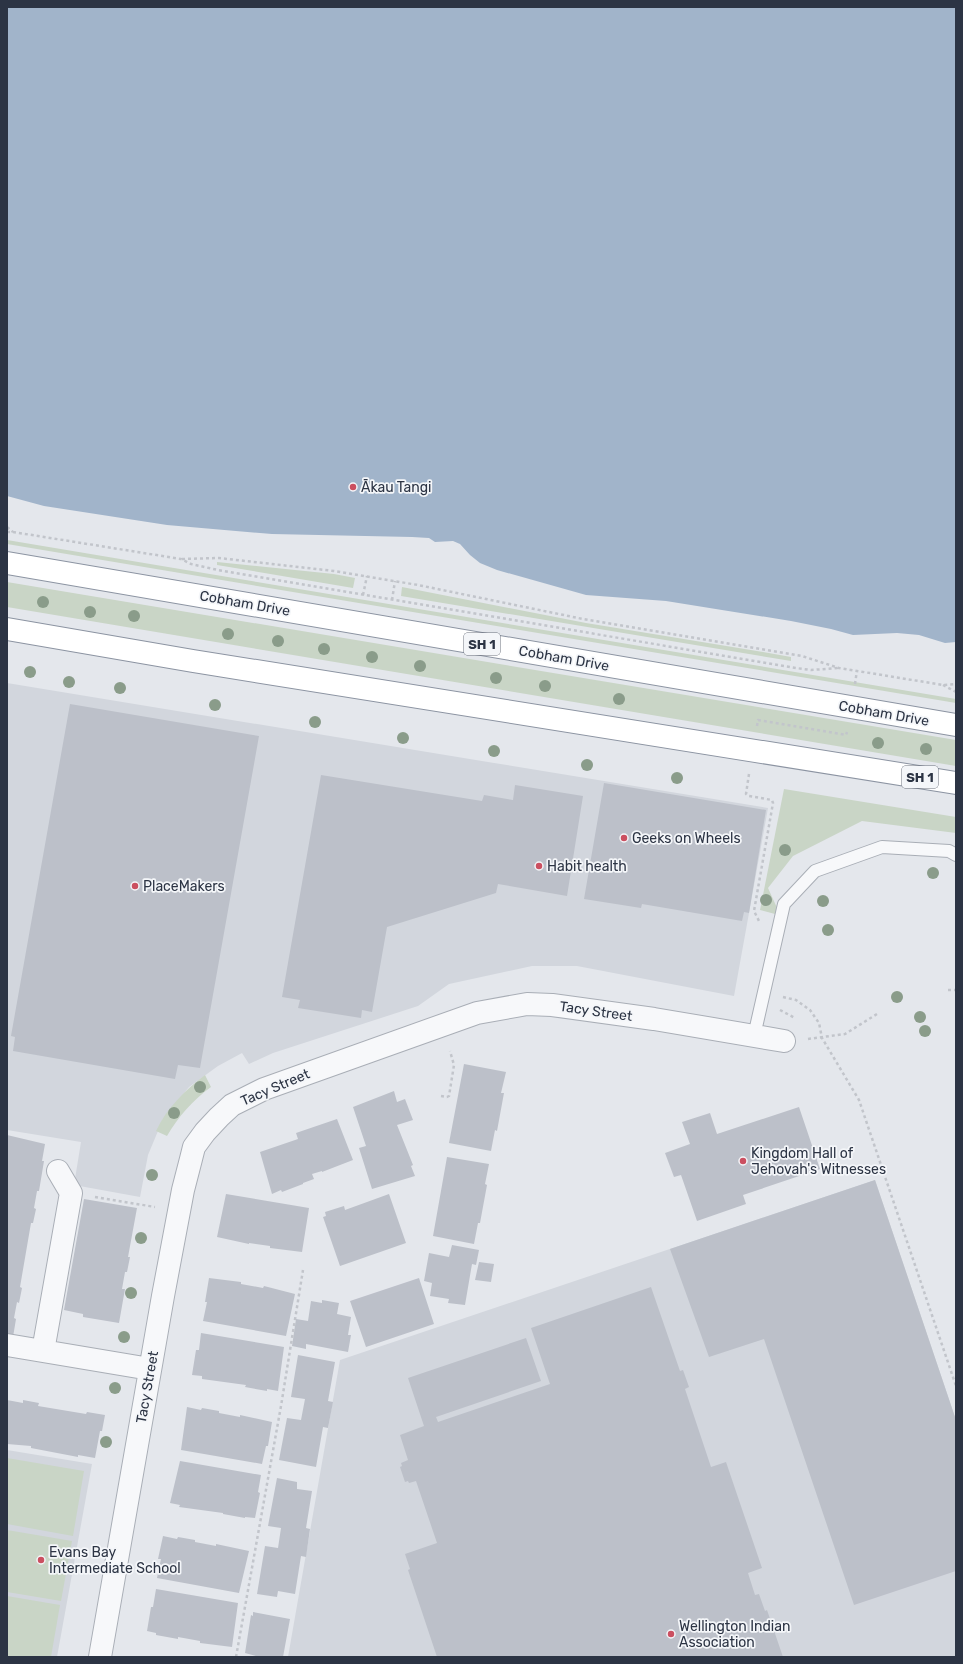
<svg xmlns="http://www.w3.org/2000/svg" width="963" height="1664" font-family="Rubik,sans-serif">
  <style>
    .built { fill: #d2d6dd }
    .green { fill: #c9d5c6 }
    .water { fill: #a1b4ca }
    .building { fill: #bcc0c9 }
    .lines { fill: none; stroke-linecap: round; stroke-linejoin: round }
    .lane-casing { stroke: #a9aeb6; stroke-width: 14 }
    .street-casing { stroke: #a9aeb6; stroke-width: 24 }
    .highway-casing { stroke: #8c94a2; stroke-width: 24 }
    .path { stroke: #c2c5cb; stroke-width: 2.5; stroke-dasharray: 3 3; stroke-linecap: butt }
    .lane { stroke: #f7f8fa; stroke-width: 12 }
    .street { stroke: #f7f8fa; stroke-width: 22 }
    .highway { stroke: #fff; stroke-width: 22 }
    .tree { fill: #8a9c8a }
    .poi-dot { fill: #cb4f60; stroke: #f4f6f9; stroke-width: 1.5 }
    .labels { text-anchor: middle; stroke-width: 3.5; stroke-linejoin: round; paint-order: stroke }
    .shield { fill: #f4f6f9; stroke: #686e7a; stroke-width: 1 }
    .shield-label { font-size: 13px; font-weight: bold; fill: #2c3444 }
    .poi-label { font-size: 14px; fill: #2c3444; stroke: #f4f6f9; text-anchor: start }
    .street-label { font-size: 14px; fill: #2c3444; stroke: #f4f6f9 }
  </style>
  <rect width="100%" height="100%" fill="#e4e7ec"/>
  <path class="built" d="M 7,683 L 768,808 L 734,996 L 577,966 L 532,966 L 449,984 L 418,1006 L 273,1053 L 249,1064 L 242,1053 L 218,1066 L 189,1087 L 163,1119 L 148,1155 L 140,1197 L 74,1185 L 81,1142 L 7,1130 Z
    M 875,1180 L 956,1420 L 956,1657 L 288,1657 L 340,1360 Z
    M 7,1450 L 92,1464 L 57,1657 L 7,1657 Z"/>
  <path class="green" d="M 7,540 L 956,699 L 956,703 L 7,544 Z
    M 217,562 L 334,574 L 355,578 L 353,588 L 217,565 Z
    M 7,582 L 956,740 L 956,766 L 7,607 Z
    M 402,587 L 586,623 L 763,652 L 791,657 L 791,661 L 401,596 Z
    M 784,789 L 956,817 L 956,833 L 862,821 L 793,856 L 768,888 L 778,910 L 775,914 L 760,910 Z
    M 205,1075 L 211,1087 C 193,1100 178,1117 167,1136 L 156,1131 C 166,1109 185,1090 205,1075 Z
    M 7,1458 L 84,1471 L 73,1536 L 7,1524 Z
    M 7,1530 L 72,1541 L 61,1601 L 7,1592 Z
    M 7,1596 L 60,1605 L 51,1657 L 7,1657 Z"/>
  <path class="water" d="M 7,7 L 956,7 L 956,642 L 945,643 L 919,635 L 897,633 L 853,635 L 831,629 L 791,621 L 666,601 L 586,595 L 497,570 L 480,563 L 470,555 L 460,544 L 453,541 L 435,542 L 429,538 L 412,537 L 272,534 L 167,525 L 44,506 L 7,496 Z"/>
  <path class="building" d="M 70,704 L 259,736 L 200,1068 L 178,1065 L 175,1079 L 13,1051 L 15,1037 L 11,1036 Z
    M 321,775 L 482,801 L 484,795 L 513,800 L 515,785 L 583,796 L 567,896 L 498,884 L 496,893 L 387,927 L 372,1012 L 362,1010 L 361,1018 L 298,1008 L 300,1000 L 282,997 Z
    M 604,783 L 766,810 L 749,913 L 744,912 L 742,921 L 642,904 L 641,908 L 584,899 Z
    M 464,1064 L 506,1072 L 501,1093 L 504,1093 L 497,1131 L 495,1130 L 491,1151 L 449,1143 Z
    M 394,1091 L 397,1102 L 405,1099 L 413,1120 L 397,1125 L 413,1165 L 411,1166 L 415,1176 L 372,1189 L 359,1148 L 366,1146 L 353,1107 Z
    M 799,1107 L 820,1169 L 743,1195 L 746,1204 L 697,1221 L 681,1175 L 674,1177 L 665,1153 L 690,1144 L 682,1122 L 710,1113 L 717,1134 Z
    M 337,1119 L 353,1160 L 322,1172 L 322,1171 L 312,1174 L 314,1179 L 303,1183 L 303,1184 L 282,1192 L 281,1190 L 272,1194 L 260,1152 L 298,1139 L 296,1133 Z
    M 7,1135 L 45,1144 L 42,1161 L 44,1161 L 39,1191 L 37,1191 L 34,1208 L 36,1209 L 33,1223 L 31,1223 L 20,1287 L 22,1288 L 19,1303 L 17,1302 L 14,1318 L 16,1319 L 13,1337 L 7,1336 Z
    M 447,1157 L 489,1164 L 485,1184 L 487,1185 L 480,1223 L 478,1223 L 474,1244 L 433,1236 Z
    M 875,1180 L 956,1420 L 956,1571 L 854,1605 L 764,1339 L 709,1357 L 670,1249 Z
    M 226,1194 L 309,1208 L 302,1252 L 270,1248 L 270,1246 L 249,1243 L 249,1244 L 217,1237 Z
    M 389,1194 L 406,1243 L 340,1266 L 323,1217 L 326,1216 L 325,1212 L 344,1206 L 345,1210 Z
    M 84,1199 L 137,1208 L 128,1257 L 130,1257 L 127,1272 L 125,1272 L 122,1289 L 125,1289 L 119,1323 L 83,1317 L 83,1314 L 64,1310 Z
    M 452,1245 L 479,1250 L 476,1265 L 472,1264 L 465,1305 L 448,1303 L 449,1299 L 430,1296 L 432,1283 L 424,1281 L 429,1253 L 449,1257 Z
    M 479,1262 L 494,1264 L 491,1282 L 475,1280 Z
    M 209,1278 L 241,1282 L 241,1284 L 263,1288 L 264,1286 L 295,1294 L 286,1336 L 203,1321 L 207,1302 L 205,1302 Z
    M 419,1278 L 434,1324 L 366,1347 L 350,1301 Z
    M 651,1287 L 680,1371 L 683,1370 L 689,1387 L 685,1389 L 711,1467 L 726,1462 L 762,1568 L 748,1573 L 755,1595 L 759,1594 L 765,1611 L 767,1610 L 783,1657 L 437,1657 L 408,1570 L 410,1569 L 405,1554 L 437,1543 L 416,1481 L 409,1483 L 408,1481 L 405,1482 L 400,1467 L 402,1466 L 401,1463 L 408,1460 L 400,1435 L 424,1426 L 408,1378 L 526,1338 L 541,1381 L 436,1417 L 438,1422 L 550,1384 L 531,1328 Z
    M 322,1300 L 339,1303 L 337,1314 L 351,1317 L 348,1335 L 351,1335 L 348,1352 L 306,1344 L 306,1349 L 292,1346 L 296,1319 L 308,1321 L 311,1301 L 322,1303 Z
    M 201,1333 L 284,1347 L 278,1391 L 267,1389 L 267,1391 L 245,1387 L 246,1385 L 202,1379 L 202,1376 L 192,1375 L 196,1350 L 199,1350 Z
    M 298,1355 L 335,1362 L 328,1401 L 333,1402 L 328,1428 L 323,1427 L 316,1467 L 279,1460 L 287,1418 L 301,1420 L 305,1399 L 291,1397 Z
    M 7,1400 L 23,1403 L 23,1400 L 39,1403 L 38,1406 L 86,1414 L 87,1412 L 105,1415 L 102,1431 L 100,1431 L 95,1458 L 78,1455 L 78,1457 L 31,1448 L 31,1446 L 7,1444 Z
    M 187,1407 L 201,1410 L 202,1408 L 219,1411 L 219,1413 L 240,1417 L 240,1415 L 272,1422 L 268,1446 L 266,1446 L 262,1464 L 181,1450 Z
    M 180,1461 L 261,1475 L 258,1492 L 260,1493 L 255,1518 L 245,1517 L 245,1518 L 223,1514 L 223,1513 L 179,1507 L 180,1505 L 170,1503 Z
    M 277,1478 L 297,1482 L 297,1489 L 312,1491 L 306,1528 L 310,1529 L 306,1557 L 301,1556 L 295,1594 L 278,1591 L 277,1597 L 257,1594 L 265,1546 L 278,1548 L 281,1528 L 268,1526 Z
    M 163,1536 L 177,1539 L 178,1537 L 195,1540 L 195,1542 L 216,1546 L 216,1544 L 249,1551 L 239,1593 L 157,1578 L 161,1559 L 158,1559 Z
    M 156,1589 L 238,1603 L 232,1647 L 200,1643 L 200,1641 L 178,1637 L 178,1639 L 156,1635 L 156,1633 L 147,1631 L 151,1607 L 153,1607 Z
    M 253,1612 L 290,1619 L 283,1657 L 260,1657 L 245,1653 L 251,1615 L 253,1616 Z"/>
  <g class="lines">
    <defs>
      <path id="lane" d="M 754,1036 L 784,904 L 815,871 L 882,847 L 949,851 L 956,855"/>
      <path id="street" d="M 7,1345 L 150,1369
        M 43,1351 L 71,1193 L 58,1171
        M 100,1657 L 163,1296 L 183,1190 L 191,1159 L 194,1147 L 205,1132 L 219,1117 L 232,1105 L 264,1089 L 477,1013 L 527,1004 L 552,1005 L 654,1019 L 784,1041"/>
      <path id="highway" d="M 7,563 L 956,725
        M 7,629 L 193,661 L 956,783"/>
    </defs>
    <use href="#lane" class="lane-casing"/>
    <use href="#street" class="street-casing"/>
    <use href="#highway" class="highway-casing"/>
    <path class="path" d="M 7,527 L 13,532
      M 7,532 L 13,532 L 181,559 L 191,564 L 218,570 L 796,668 L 811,670 L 839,668
      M 182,559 L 219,558 L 334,571 L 418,585 L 583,619 L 802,656 L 839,668 L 943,685 L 956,684
      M 363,595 L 367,576
      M 392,600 L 395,581
      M 855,684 L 857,670
      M 943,685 L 956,692
      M 757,726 L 758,720 L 846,735 L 847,732
      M 749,774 L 746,794 L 749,796 L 772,800 L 773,803 L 754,911 L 759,921
      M 948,990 L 956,990
      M 783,997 L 796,1000 L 810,1010 L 819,1023 L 822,1038 L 859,1100 L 956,1386
      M 780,1010 L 795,1018
      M 808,1039 L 845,1034 L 877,1014
      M 441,1096 L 447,1097 L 449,1096 L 454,1065 L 450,1051
      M 95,1197 L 155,1207
      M 236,1657 L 281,1406 L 303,1270"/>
    <use href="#lane" class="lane"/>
    <use href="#street" class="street"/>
    <use href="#highway" class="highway"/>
  </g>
  <g class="tree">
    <circle cx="43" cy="602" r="6"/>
    <circle cx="90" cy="612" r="6"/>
    <circle cx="134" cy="616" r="6"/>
    <circle cx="228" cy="634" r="6"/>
    <circle cx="278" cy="641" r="6"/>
    <circle cx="324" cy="649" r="6"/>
    <circle cx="372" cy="657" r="6"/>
    <circle cx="420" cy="666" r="6"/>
    <circle cx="30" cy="672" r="6"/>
    <circle cx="496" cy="678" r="6"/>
    <circle cx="69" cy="682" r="6"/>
    <circle cx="545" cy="686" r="6"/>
    <circle cx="120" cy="688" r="6"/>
    <circle cx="619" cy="699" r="6"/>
    <circle cx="215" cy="705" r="6"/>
    <circle cx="315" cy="722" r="6"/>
    <circle cx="403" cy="738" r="6"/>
    <circle cx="878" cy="743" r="6"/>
    <circle cx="926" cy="749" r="6"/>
    <circle cx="494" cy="751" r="6"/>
    <circle cx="587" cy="765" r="6"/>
    <circle cx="677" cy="778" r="6"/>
    <circle cx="785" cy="850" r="6"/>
    <circle cx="933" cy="873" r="6"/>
    <circle cx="766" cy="900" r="6"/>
    <circle cx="823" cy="901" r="6"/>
    <circle cx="828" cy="930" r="6"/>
    <circle cx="897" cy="997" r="6"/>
    <circle cx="920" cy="1017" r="6"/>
    <circle cx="925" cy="1031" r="6"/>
    <circle cx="200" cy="1087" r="6"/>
    <circle cx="174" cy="1113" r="6"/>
    <circle cx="152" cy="1175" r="6"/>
    <circle cx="141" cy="1238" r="6"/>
    <circle cx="131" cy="1293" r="6"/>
    <circle cx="124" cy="1337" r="6"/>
    <circle cx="115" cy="1388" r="6"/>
    <circle cx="106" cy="1442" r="6"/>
  </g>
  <g class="poi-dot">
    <circle cx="353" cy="487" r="4"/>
    <circle cx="624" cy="838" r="4"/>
    <circle cx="539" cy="866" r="4"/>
    <circle cx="135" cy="886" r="4"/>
    <circle cx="743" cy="1161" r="4"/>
    <circle cx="41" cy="1560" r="4"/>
    <circle cx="671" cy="1634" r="4"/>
  </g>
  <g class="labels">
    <g class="shield">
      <rect x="464" y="633" width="36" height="22" rx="3"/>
      <rect x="902" y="766" width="36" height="22" rx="3"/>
    </g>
    <g class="shield-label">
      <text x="482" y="649">SH 1</text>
      <text x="920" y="782">SH 1</text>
    </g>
    <g class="poi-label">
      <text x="361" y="492">Ākau Tangi</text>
      <text x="632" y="843">Geeks on Wheels</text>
      <text x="547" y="871">Habit health</text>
      <text x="143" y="891">PlaceMakers</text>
      <text x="751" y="1158">Kingdom Hall of<tspan x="751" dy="16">Jehovah's Witnesses</tspan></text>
      <text x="49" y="1557">Evans Bay<tspan x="49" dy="16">Intermediate School</tspan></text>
      <text x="679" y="1631">Wellington Indian<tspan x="679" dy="16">Association</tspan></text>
    </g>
    <g class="street-label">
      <text transform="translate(245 603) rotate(10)" y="5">Cobham Drive</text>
      <text transform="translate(564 658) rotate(10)" y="5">Cobham Drive</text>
      <text transform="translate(884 713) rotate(10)" y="5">Cobham Drive</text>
      <text transform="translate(596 1011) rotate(8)" y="5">Tacy Street</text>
      <text transform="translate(275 1087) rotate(-23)" y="5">Tacy Street</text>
      <text transform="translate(147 1387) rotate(-80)" y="5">Tacy Street</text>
    </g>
  </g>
  <rect width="963" height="1664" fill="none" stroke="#2c3444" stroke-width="16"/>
</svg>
